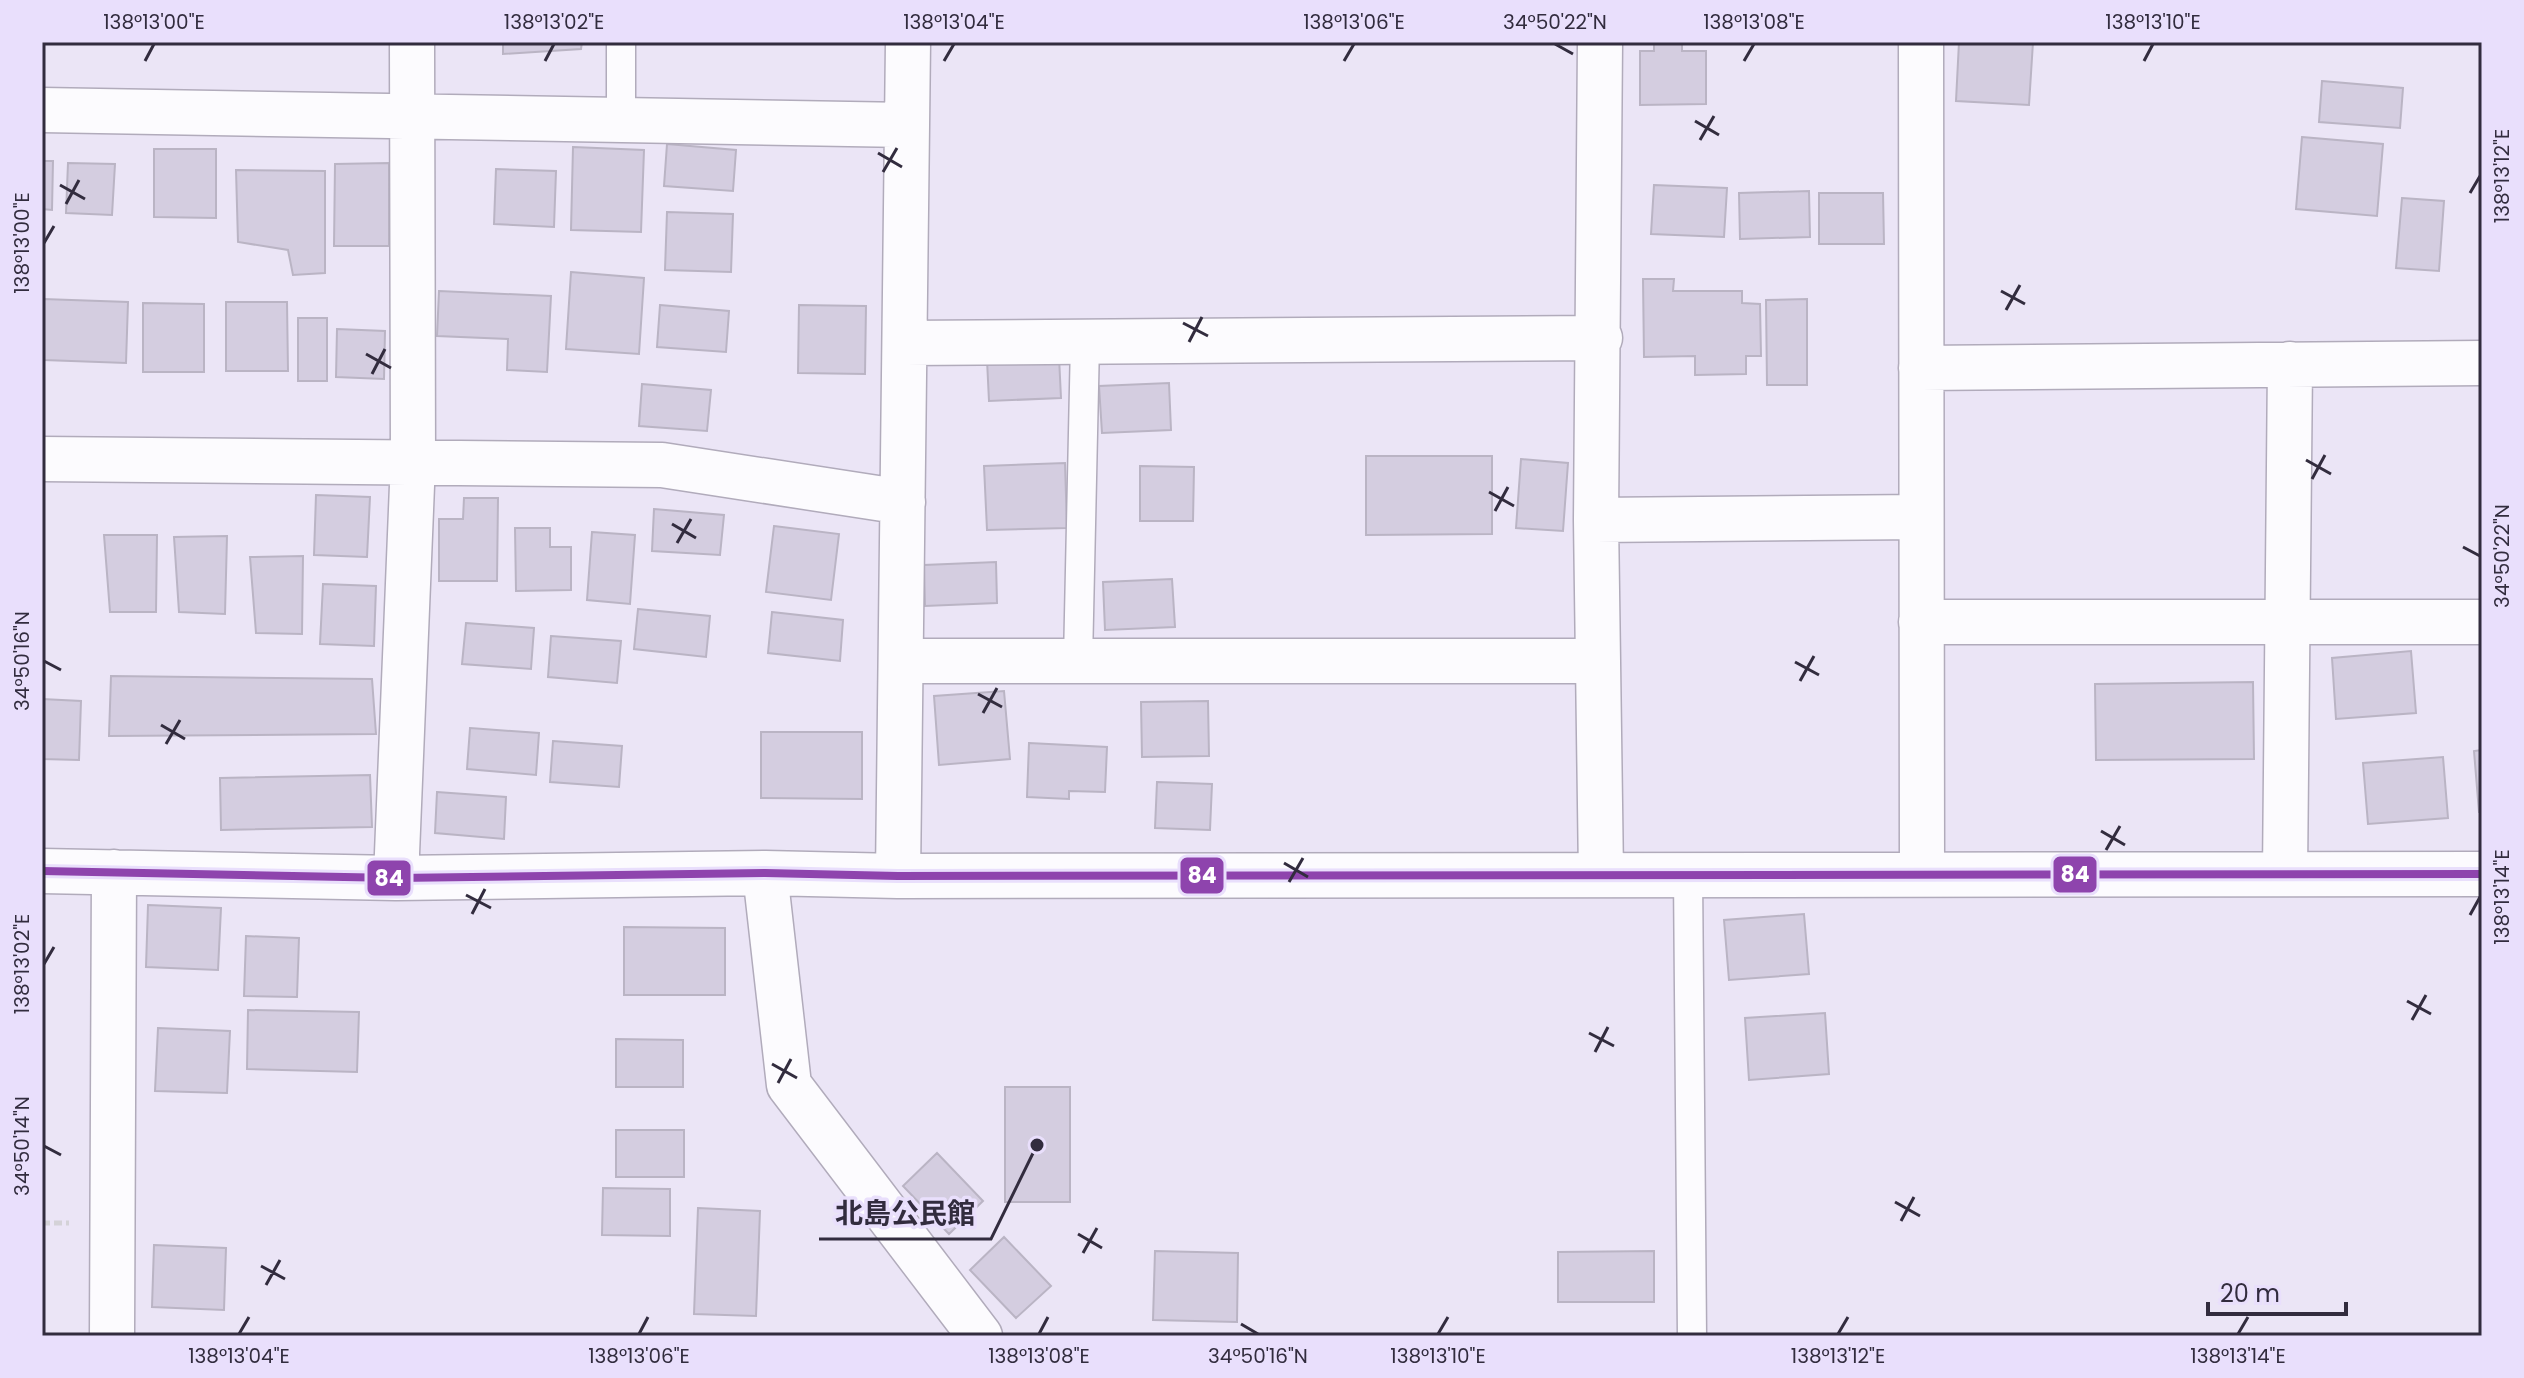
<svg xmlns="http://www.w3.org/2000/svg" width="2524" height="1378" font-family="Poppins,'Noto Sans JP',sans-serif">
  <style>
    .building { fill: #d4cde0; stroke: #bab4c4; stroke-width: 2 }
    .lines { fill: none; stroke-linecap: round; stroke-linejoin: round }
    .lane-casing { stroke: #b1abbb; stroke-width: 31 }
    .street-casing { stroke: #b1abbb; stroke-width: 47 }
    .path { stroke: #d4d2d7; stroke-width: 5; stroke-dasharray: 8 4; stroke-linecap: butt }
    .lane { stroke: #fcfbfe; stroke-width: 28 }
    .street { stroke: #fcfbfe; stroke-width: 44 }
    .bus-1-casing { stroke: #e9dffc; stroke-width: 14 }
    .bus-1 { stroke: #8e44ad; stroke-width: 8 }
    .ticks { fill: none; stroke: #322c3e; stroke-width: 3 }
    .leader { fill: none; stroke: #322c3e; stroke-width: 3 }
    .callout-dot { fill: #322c3e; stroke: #e9dffc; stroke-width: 3 }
    .callout-label { font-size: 28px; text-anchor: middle; font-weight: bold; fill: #322c3e; stroke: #e9dffc; stroke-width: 7; stroke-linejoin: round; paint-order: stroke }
    .line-badge { stroke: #e9dffc; stroke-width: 3 }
    .badge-label { font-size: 22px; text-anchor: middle; font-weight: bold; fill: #fff }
    .neatline { fill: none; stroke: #322c3e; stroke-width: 3 }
    .ticks-label { font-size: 20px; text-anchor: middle; fill: #322c3e }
  </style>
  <rect width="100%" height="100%" fill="#ebe5f6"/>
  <path class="building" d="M 503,42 L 582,42 L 581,49 L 503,54 Z
    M 1654,42 L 1682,42 L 1682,51 L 1706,51 L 1706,104 L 1640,105 L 1640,51 L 1654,51 Z
    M 1959,42 L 2033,42 L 2029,105 L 1956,101 Z
    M 2322,81 L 2403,88 L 2400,128 L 2319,122 Z
    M 2302,137 L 2383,144 L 2377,216 L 2296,209 Z
    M 667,144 L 736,150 L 733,191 L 664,186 Z
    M 573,147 L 644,150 L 641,232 L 571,230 Z
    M 154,149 L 216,149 L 216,218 L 154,217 Z
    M 42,161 L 53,161 L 52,210 L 42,209 Z
    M 68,163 L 115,164 L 112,215 L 66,213 Z
    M 389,163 L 389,246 L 334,246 L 335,164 Z
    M 496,169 L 556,171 L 554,227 L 494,224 Z
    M 236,170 L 325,171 L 325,273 L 293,275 L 288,250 L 238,242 Z
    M 1654,185 L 1727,188 L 1724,237 L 1651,234 Z
    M 1809,191 L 1810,237 L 1740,239 L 1739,193 Z
    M 1819,193 L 1883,193 L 1884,244 L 1819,244 Z
    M 2402,198 L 2444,201 L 2439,271 L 2396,268 Z
    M 667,212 L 733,214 L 731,272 L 665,270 Z
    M 571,272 L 644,278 L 639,354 L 566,349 Z
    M 1643,279 L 1674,279 L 1673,291 L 1742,291 L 1742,303 L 1760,304 L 1761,356 L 1746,356 L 1746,374 L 1695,375 L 1695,356 L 1644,357 Z
    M 439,291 L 551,296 L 547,372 L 507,370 L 508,339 L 437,336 Z
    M 43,299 L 128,302 L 126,363 L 44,360 Z
    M 1807,299 L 1807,385 L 1767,385 L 1766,300 Z
    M 226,302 L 287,302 L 288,371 L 226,371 Z
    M 143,303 L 204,304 L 204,372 L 143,372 Z
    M 660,305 L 729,311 L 726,352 L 657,347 Z
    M 799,305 L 866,306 L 865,374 L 798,373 Z
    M 298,318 L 327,318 L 327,381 L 298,381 Z
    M 337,329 L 385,331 L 384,379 L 336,377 Z
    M 1059,357 L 1061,398 L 989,401 L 987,360 Z
    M 1169,383 L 1171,430 L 1102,433 L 1099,386 Z
    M 642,384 L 711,390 L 707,431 L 639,426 Z
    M 1366,456 L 1492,456 L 1492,534 L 1366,535 Z
    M 1521,459 L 1568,463 L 1563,531 L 1516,528 Z
    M 1065,463 L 1067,528 L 987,530 L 984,466 Z
    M 1140,466 L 1194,467 L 1193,521 L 1140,521 Z
    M 316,495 L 370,497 L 367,557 L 314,555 Z
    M 464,498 L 498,498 L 497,581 L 439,581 L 439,519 L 463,519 Z
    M 654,509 L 724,515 L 720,555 L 652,551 Z
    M 774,526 L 839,534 L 831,600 L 766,592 Z
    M 515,528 L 550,528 L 550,547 L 571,547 L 571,590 L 516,591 Z
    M 592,532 L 635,535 L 630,604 L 587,600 Z
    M 104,535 L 157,535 L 156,612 L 110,612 Z
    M 227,536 L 225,614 L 179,612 L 174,537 Z
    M 303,556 L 302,634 L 256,633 L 250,557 Z
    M 996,562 L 997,603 L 925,606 L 924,565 Z
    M 1172,579 L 1175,627 L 1105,630 L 1103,582 Z
    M 323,584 L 376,586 L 374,646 L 320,644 Z
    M 638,609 L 710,616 L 706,657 L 634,649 Z
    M 772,612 L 843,620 L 840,661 L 768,653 Z
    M 466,623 L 534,628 L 531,669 L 462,664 Z
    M 551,636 L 621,641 L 617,683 L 548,677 Z
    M 2411,651 L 2416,713 L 2336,719 L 2332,658 Z
    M 111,676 L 372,679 L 376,734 L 109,736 Z
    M 2253,682 L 2254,759 L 2096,760 L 2095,684 Z
    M 1004,691 L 1010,759 L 939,765 L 934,696 Z
    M 42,699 L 81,701 L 79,760 L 42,759 Z
    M 1208,701 L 1209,756 L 1142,757 L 1141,702 Z
    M 470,728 L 539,733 L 536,775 L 467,769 Z
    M 761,732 L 862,732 L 862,799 L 761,798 Z
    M 553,741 L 622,746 L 619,787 L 550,782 Z
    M 1029,743 L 1107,747 L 1105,792 L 1069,791 L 1069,799 L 1027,797 Z
    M 2482,750 L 2482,812 L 2479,812 L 2474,751 Z
    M 2443,757 L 2448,818 L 2368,824 L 2363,763 Z
    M 370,775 L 372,827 L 221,830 L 220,778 Z
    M 1157,782 L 1212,784 L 1210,830 L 1155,828 Z
    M 437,792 L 506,797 L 504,839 L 435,833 Z
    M 148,905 L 221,908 L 218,970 L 146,967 Z
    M 1804,914 L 1809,974 L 1729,980 L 1724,920 Z
    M 624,927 L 725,928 L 725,995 L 624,995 Z
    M 246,936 L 299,938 L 297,997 L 244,996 Z
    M 248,1010 L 359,1012 L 357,1072 L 247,1069 Z
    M 1825,1013 L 1829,1074 L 1749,1080 L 1745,1018 Z
    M 158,1028 L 230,1031 L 227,1093 L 155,1091 Z
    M 616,1039 L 683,1040 L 683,1087 L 616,1087 Z
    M 1005,1087 L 1070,1087 L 1070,1202 L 1005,1202 Z
    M 616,1130 L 684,1130 L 684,1177 L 616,1177 Z
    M 937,1153 L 983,1201 L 949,1234 L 903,1186 Z
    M 603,1188 L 670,1189 L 670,1236 L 602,1235 Z
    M 698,1208 L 760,1211 L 756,1316 L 694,1314 Z
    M 1004,1237 L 1051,1286 L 1016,1318 L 970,1270 Z
    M 154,1245 L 226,1248 L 224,1310 L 152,1307 Z
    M 1155,1251 L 1238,1253 L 1237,1322 L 1153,1320 Z
    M 1654,1251 L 1654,1302 L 1558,1302 L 1558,1252 Z"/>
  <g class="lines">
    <defs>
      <path id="lane" d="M 621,119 L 621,42
        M 1078,661 L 1085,342
        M 1688,875 L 1692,1336"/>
      <path id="street" d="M 1600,42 L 1596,520 L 1601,875
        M 1921,42 L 1922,873
        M 42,110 L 907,125
        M 905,343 L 1600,338
        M 1921,368 L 2482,363
        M 42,459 L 662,465 L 903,502
        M 1596,520 L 1921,517
        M 1921,622 L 2482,622
        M 901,661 L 1598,661
        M 42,871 L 396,878 L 765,873 L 898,876 L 2482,874
        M 765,873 L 789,1085 L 980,1336
        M 2285,874 L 2290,364
        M 898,876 L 908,42
        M 396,878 L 413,461 L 412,42
        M 112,1336 L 114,872"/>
    </defs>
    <use href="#lane" class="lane-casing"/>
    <use href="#street" class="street-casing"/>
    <path class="path" d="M 42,1223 L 69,1223"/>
    <use href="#lane" class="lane"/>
    <use href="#street" class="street"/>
    <defs>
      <path id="bus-1" d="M 42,871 L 396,878 L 765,873 L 898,876 L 2482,874"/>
    </defs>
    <use href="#bus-1" class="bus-1-casing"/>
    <use href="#bus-1" class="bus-1"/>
  </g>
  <path class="ticks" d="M 1555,44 L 1573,54M 145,61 L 154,44M 545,61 L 554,44M 944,61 L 954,44M 1344,61 L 1354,44M 1744,61 L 1754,44M 2144,61 L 2153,44M 1695,121 L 1719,135M 1700,140 L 1714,116M 878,153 L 902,167M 883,172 L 897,148M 60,185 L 85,199M 2470,193 L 2480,176M 66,204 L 79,180M 44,243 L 54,226M 2001,291 L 2025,304M 2006,310 L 2020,285M 1183,323 L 1208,336M 1189,342 L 1202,317M 366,354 L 391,368M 372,374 L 385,349M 2306,460 L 2331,474M 2312,479 L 2325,455M 1489,492 L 1514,506M 1495,511 L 1508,487M 672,524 L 696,538M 677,543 L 691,519M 2463,547 L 2480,556M 44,661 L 61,670M 1795,662 L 1819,675M 1800,681 L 1814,656M 978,694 L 1002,707M 983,713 L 997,688M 161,725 L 185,739M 166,744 L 180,720M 2101,831 L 2125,845M 2106,850 L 2120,826M 1284,863 L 1308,877M 1289,882 L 1303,858M 466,895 L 491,908M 472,914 L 485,889M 2470,915 L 2480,897M 44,964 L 54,947M 2407,1001 L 2431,1014M 2412,1020 L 2426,995M 1589,1033 L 1614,1046M 1595,1052 L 1608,1027M 772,1064 L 797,1078M 778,1083 L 791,1059M 44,1146 L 61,1155M 1895,1202 L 1920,1216M 1901,1221 L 1914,1197M 1078,1234 L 1102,1248M 1083,1253 L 1097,1228M 261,1266 L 285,1279M 266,1285 L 280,1260M 1241,1324 L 1258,1334M 239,1334 L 249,1317M 639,1334 L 648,1317M 1039,1334 L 1048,1317M 1438,1334 L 1448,1317M 1838,1334 L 1848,1317M 2238,1334 L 2248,1317"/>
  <path class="leader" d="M1037 1145L991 1239H819"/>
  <circle class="callout-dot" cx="1037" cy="1145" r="8"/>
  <g class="callout-label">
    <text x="905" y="1223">北島公民館</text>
  </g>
  <g class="line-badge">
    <rect x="2052" y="855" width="46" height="39" rx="8" fill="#8e44ad"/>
    <rect x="1179" y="856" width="46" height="39" rx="8" fill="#8e44ad"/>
    <rect x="366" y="859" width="46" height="38" rx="8" fill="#8e44ad"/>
  </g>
  <g class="badge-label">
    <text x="2075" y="882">84</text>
    <text x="1202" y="883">84</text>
    <text x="389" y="886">84</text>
  </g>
  <rect width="2524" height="1378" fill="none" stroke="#e9dffc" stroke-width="88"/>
  <path d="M2208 1302v12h138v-12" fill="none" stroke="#322c3e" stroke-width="4"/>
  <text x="2220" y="1302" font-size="24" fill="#322c3e" stroke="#e9dffc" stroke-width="6" paint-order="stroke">20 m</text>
  <rect x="44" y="44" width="2436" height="1290" class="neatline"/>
  <g class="ticks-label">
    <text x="154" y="29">138°13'00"E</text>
    <text x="554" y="29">138°13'02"E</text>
    <text x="954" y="29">138°13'04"E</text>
    <text x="1354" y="29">138°13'06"E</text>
    <text x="1555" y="29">34°50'22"N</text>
    <text x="1754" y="29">138°13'08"E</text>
    <text x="2153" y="29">138°13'10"E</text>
    <text transform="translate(2502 176) rotate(-90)" y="7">138°13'12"E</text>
    <text transform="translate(22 243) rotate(-90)" y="7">138°13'00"E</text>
    <text transform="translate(2502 556) rotate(-90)" y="7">34°50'22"N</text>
    <text transform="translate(22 661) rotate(-90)" y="7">34°50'16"N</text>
    <text transform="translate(2502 897) rotate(-90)" y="7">138°13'14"E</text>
    <text transform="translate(22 964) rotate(-90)" y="7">138°13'02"E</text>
    <text transform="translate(22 1146) rotate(-90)" y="7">34°50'14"N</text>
    <text x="239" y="1363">138°13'04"E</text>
    <text x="639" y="1363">138°13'06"E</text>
    <text x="1039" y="1363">138°13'08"E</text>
    <text x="1258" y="1363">34°50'16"N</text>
    <text x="1438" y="1363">138°13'10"E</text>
    <text x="1838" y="1363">138°13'12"E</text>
    <text x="2238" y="1363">138°13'14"E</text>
  </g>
</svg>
